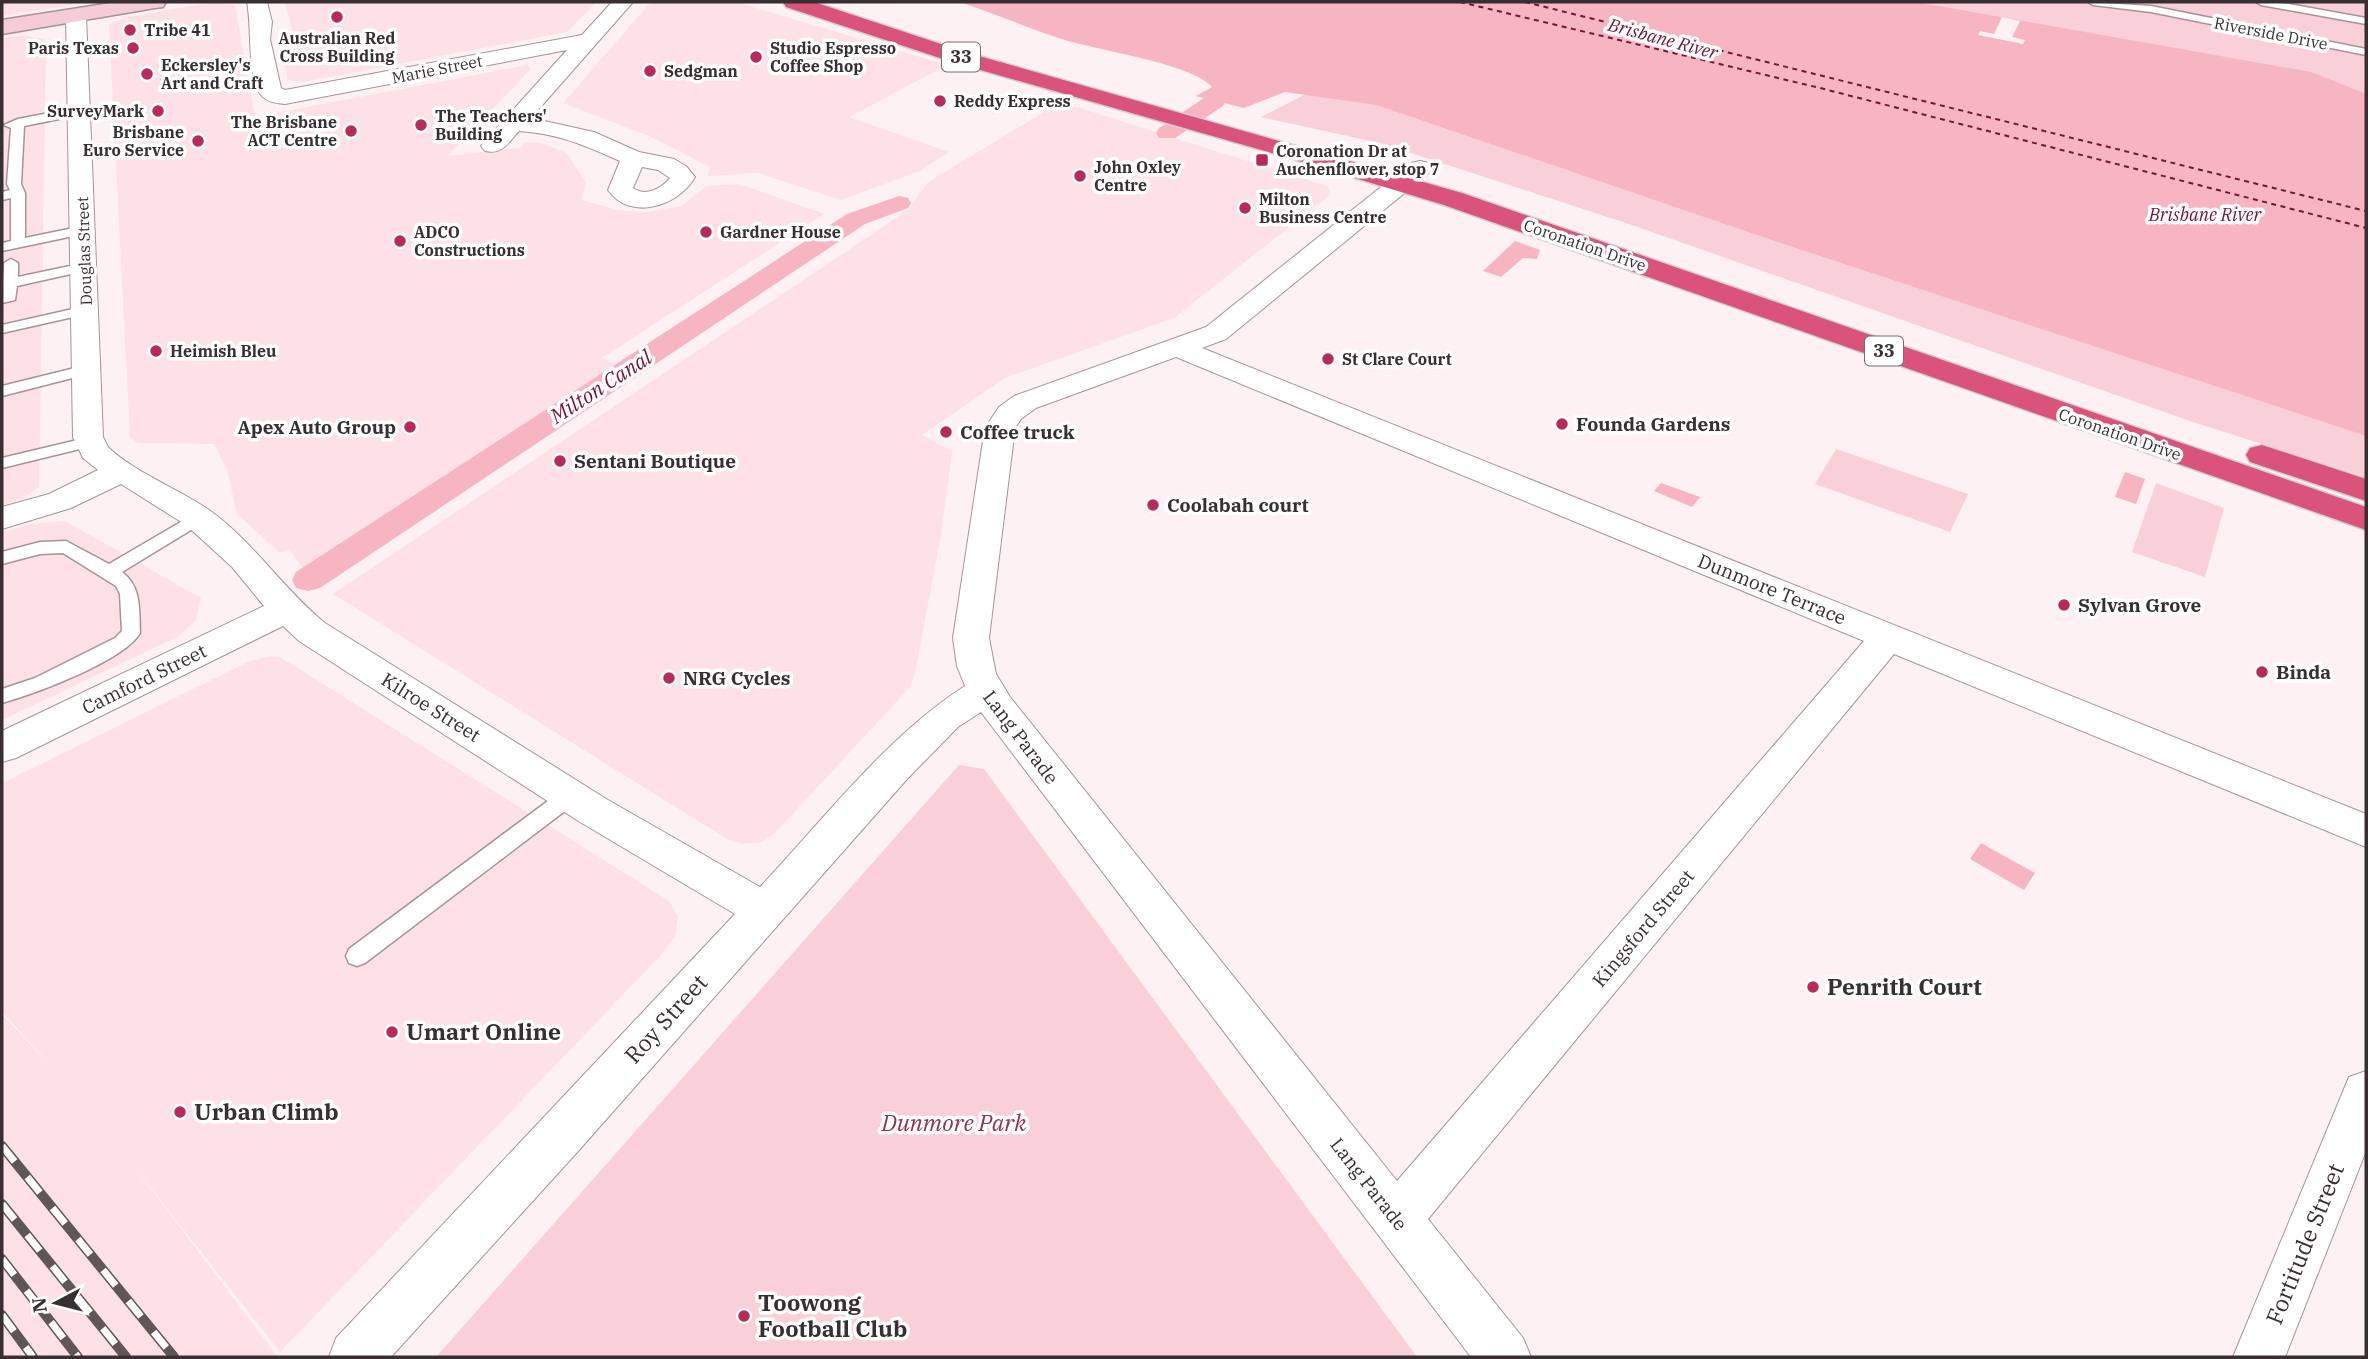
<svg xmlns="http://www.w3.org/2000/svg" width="2368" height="1359" font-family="'IBM Plex Serif',serif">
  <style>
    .built { fill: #fee1e6 }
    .green { fill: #f9d0d8 }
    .water { fill: #f7b5c2 }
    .pier { fill: #fdf1f3 }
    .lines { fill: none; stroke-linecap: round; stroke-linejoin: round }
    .canal { fill: #f7b5c2; fill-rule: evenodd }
    .ferry { stroke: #731636; stroke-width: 2; stroke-dasharray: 5 4.5; stroke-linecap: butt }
    .lane-casing { stroke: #a69397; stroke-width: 3 }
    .street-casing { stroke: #a69397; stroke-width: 2 }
    .secondary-casing { stroke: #a69397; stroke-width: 3 }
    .highway-casing { stroke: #d3d1d2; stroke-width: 3 }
    .lane { fill: #fff; fill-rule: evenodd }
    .street { fill: #fff; fill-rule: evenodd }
    .secondary { fill: #f4cbd7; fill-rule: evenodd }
    .highway { fill: #da537a; fill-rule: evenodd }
    .rail-casing { stroke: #5f5658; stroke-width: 10 }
    .rail { stroke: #fff; stroke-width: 7; stroke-dasharray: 20; stroke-linecap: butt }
    .poi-dot { fill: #b82a5b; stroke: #fff; stroke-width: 2.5 }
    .labels { text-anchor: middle; stroke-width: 7; stroke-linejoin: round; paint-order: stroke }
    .far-poi-label { font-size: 16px; font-weight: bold; fill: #372f31; stroke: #fff; text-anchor: start }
    .far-street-label { font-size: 16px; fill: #372f31; stroke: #fff }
    .far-water-label { font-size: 18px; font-style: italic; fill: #731636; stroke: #fff }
    .shield { fill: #fff; stroke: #736d6f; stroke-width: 2 }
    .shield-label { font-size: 18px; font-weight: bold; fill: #372f31 }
    .poi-label { font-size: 19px; font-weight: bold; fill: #372f31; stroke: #fff; text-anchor: start }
    .street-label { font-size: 19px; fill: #372f31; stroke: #fff }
    .water-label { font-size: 21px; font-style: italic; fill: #731636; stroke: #fff }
    .near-poi-label { font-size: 23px; font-weight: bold; fill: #372f31; stroke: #fff; text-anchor: start }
    .near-street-label { font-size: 23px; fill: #372f31; stroke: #fff }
    .near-park-label { font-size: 23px; font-style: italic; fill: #8f324d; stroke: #fff }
  </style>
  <rect width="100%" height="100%" fill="#fdf1f3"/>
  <path class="built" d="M 2,2 L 90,2 L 2,16 Z
    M 215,2 L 235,5 L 255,117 L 527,65 L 531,69 L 447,156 L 520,148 L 524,142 L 541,143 L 567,153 L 586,183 L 581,200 L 618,210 L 647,212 L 682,206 L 706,186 L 740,184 L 824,214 L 602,358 L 618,365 L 303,568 L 289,549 L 280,553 L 237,514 L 227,470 L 214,444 L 138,443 L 130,438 L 109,26 L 112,23 L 128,17 Z
    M 285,2 L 596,2 L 567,32 L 303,82 L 288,80 L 277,37 L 293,33 Z
    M 651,2 L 736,2 L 947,65 L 849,117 L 949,152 L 920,171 L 841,200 L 757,173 L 708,176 L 710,167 L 649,136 L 563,103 Z
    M 24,35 L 44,39 L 46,45 L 39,487 L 20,500 L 2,505 L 2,38 Z
    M 1061,102 L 1327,186 L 1331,194 L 1174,318 L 1005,378 L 922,435 L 952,451 L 941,535 L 915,673 L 910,687 L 774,834 L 761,842 L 744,844 L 727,839 L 333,594 L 908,210 L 928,182 Z
    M 65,521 L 201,598 L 196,620 L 177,637 L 2,720 L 2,532 L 32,524 Z
    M 270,656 L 280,657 L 669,901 L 678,916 L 675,936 L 660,956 L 280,1352 L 129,1160 L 278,1357 L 2,1357 L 2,1015 L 51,1066 L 2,1011 L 2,783 L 248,662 Z"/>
  <path class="green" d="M 1917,2 L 2366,2 L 2366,94 L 2106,36 Z
    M 1306,94 L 1376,105 L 1777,242 L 2366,436 L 2366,477 L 2193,422 L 1629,224 L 1380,143 L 1261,117 Z
    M 1836,449 L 1968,494 L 1950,532 L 1815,484 Z
    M 2156,483 L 2224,508 L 2205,577 L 2132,552 Z
    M 959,765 L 984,769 L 1417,1357 L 436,1357 Z"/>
  <path class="water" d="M 959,2 L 1917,2 L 2311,72 L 2366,94 L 2366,436 L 1777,242 L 1376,105 L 1285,92 L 1244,108 L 1196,96 L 1212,87 C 1193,64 1097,50 1065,40 C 1029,29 995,13 959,2 Z
    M 1515,241 L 1540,250 L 1537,259 L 1523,258 L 1501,277 L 1483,271 Z
    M 2125,472 L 2145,479 L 2136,504 L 2115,497 Z
    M 1661,483 L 1700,497 L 1692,507 L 1654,491 Z
    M 1981,843 L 2035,873 L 2024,890 L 1970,859 Z"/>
  <path class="pier" d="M 2002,17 L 2020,21 L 2012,37 L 2025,40 L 2023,44 L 1978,35 L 1980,31 L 1994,34 Z"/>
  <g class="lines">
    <path class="canal" d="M 1215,94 L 1223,96 L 1226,101 L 1223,106 L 1175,138 L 1159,138 L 1156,133 L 1159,128 L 1207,96 Z
      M 899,196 L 908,198 L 911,203 L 908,208 L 865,224 L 320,588 L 308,591 L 296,588 L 292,580 L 296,572 L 847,214 Z"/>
    <path class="ferry" d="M 1460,2 L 1820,88 L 2366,228
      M 1525,2 L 2366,211"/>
    <defs>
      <path id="lane" d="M 2088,2 L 2151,6 L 2366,49 L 2366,55 L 2151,12 L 2093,5 Z
        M 2256,2 L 2277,2 L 2366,18 L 2366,24 L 2261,5 Z
        M 80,107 L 84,108 L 84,114 L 24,126 L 21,184 L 25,193 L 25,238 L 83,226 L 90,230 L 83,234 L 2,251 L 2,243 L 11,241 L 11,198 L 2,200 L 2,192 L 10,190 L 7,184 L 11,128 L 4,125 L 18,119 Z
        M 11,259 L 18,263 L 18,277 L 84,263 L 91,267 L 89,270 L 17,286 L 15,300 L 2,303 L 4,263 Z
        M 86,306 L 91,307 L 93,310 L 91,313 L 2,333 L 2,325 Z
        M 87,365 L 95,370 L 92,373 L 2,396 L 2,386 Z
        M 90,437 L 96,439 L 98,442 L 96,445 L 2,468 L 2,458 Z
        M 198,512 L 207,518 L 204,522 L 122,572 C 142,587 139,611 140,633 C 124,661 34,694 2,703 L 2,689 L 35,678 L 115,638 L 122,631 L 120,594 L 116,586 L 63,553 L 40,554 L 2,564 L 2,552 L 40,542 L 66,541 L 109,564 Z
        M 571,787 L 578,789 L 581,795 L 578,801 L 365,963 L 357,966 L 349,963 L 346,956 L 349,949 L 564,789 Z"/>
      <path id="street" d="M 247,2 L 267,2 L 272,22 L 270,39 L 281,88 L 285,90 L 582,35 L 612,2 L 633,2 L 531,118 L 594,132 L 639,152 L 674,159 L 686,166 L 695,177 C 679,206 630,222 608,190 L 620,161 C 583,145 560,134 519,131 C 508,143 502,155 485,151 L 481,146 L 485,141 L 567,50 L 285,104 C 276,103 266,102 260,94 C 247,75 252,25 247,2 ZM 642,167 L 658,170 L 670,178 C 661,189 646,197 633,188 Z
        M 76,9 L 83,11 L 86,15 L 103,437 L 108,447 C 132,471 179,489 209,510 C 253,541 283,589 325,623 L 608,800 L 760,887 C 823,820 888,735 965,686 L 957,666 L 953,638 L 985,428 L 999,407 L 1014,396 L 1206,327 L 1411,163 L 1420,161 L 1429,163 L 1432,168 L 1429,173 L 1226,339 L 1202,348 L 2366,814 L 2366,847 L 1894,654 L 1428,1219 L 1523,1338 L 1531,1357 L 1471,1357 L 981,712 L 958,727 L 908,778 L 580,1149 L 391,1357 L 329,1357 L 336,1338 L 735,914 L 580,822 L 299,641 L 283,626 L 16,758 L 2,762 L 2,731 L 264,606 L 232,567 L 186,525 L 121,484 L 71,508 L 2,529 L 2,507 L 49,494 L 98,470 L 83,458 L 73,437 L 66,15 L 69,11 ZM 1176,357 L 1864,641 L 1397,1181 L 1010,697 L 996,674 L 989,638 L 1015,428 L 1021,419 L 1036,408 Z
        M 2366,1071 L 2366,1151 L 2285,1357 L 2233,1357 L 2349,1077 Z"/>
      <path id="secondary" d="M 117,2 L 166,2 L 163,7 L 155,8 L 2,34 L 2,20 Z"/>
      <path id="highway" d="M 783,2 L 814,2 L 965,52 L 1462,193 L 2366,507 L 2366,530 L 1444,205 L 1279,155 L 949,61 L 786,7 Z
        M 2262,445 L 2366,479 L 2366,501 L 2250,462 L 2246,455 L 2250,448 Z"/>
    </defs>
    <use href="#lane" class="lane-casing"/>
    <use href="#street" class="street-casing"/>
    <use href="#secondary" class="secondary-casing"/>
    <use href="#highway" class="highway-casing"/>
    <use href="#lane" class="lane"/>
    <use href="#street" class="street"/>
    <use href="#secondary" class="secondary"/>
    <use href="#highway" class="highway"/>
    <defs>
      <path id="rail" d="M 2,1146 L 174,1357
        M 2,1204 L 126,1357
        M 2,1259 L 78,1357
        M 2,1315 L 33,1357"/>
    </defs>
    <use href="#rail" class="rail-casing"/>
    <use href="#rail" class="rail"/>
  </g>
  <g class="poi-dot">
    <circle cx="337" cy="17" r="7"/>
    <circle cx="130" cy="30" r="7"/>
    <circle cx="133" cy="48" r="7"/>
    <circle cx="756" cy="57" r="7"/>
    <circle cx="650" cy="71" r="7"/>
    <circle cx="147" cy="74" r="7"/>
    <circle cx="940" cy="101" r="7"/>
    <circle cx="158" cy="111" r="7"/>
    <circle cx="421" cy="125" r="7"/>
    <circle cx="351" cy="131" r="7"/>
    <circle cx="198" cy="141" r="7"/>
    <rect x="1255" y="153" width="14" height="14" rx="3.5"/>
    <circle cx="1080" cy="176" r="7"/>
    <circle cx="1245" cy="208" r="7"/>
    <circle cx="706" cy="232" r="7"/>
    <circle cx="400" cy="241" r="7"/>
    <circle cx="156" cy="351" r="7"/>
    <circle cx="1328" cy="359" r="7"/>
    <circle cx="1562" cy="424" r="7"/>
    <circle cx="410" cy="427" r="7"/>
    <circle cx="946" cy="432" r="7"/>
    <circle cx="560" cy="461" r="7"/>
    <circle cx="1153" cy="505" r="7"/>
    <circle cx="2064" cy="605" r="7"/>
    <circle cx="2262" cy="672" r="7"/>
    <circle cx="669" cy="678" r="7"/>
    <circle cx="1813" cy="987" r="7"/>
    <circle cx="392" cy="1032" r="7"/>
    <circle cx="180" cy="1112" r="7"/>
    <circle cx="744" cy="1316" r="7"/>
  </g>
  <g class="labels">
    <g class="far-poi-label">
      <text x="144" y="36">Tribe 41</text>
      <text x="337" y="44" text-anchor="middle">Australian Red<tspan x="337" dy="18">Cross Building</tspan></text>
      <text x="119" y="54" text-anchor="end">Paris Texas</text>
      <text x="770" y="54">Studio Espresso<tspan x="770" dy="18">Coffee Shop</tspan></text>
      <text x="161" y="71">Eckersley's<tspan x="161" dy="18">Art and Craft</tspan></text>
      <text x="664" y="77">Sedgman</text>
      <text x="954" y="107">Reddy Express</text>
      <text x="144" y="117" text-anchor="end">SurveyMark</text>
      <text x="435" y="122">The Teachers'<tspan x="435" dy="18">Building</tspan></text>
      <text x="337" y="128" text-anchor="end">The Brisbane<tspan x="337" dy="18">ACT Centre</tspan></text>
      <text x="184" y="138" text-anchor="end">Brisbane<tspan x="184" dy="18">Euro Service</tspan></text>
      <text x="1276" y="157">Coronation Dr at<tspan x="1276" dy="18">Auchenflower, stop 7</tspan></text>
      <text x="1094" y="173">John Oxley<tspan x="1094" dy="18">Centre</tspan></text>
      <text x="1259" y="205">Milton<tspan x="1259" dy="18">Business Centre</tspan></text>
      <text x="414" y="238">ADCO<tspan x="414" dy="18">Constructions</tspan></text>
      <text x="720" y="238">Gardner House</text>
      <text x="170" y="357">Heimish Bleu</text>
      <text x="1342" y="365">St Clare Court</text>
    </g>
    <g class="far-street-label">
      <text transform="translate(2271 33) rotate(11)" y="6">Riverside Drive</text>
      <text transform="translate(437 69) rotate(-11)" y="6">Marie Street</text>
      <text transform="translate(1585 245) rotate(19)" y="6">Coronation Drive</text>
      <text transform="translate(84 251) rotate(-92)" y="6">Douglas Street</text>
      <text transform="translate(2120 434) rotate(19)" y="6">Coronation Drive</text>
    </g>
    <g class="far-water-label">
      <text transform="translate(1663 39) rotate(15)" y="6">Brisbane River</text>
      <text x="2205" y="221">Brisbane River</text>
    </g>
    <g class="shield">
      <rect x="942" y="42.5" width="38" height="29" rx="5"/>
      <rect x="1865" y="336.5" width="38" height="29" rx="5"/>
    </g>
    <g class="shield-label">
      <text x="961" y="63">33</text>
      <text x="1884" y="357">33</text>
    </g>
    <g class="poi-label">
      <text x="1576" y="431">Founda Gardens</text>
      <text x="396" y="434" text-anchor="end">Apex Auto Group</text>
      <text x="960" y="439">Coffee truck</text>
      <text x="574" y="468">Sentani Boutique</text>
      <text x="1167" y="512">Coolabah court</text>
      <text x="2078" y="612">Sylvan Grove</text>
      <text x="2276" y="679">Binda</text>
      <text x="683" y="685">NRG Cycles</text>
    </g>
    <g class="street-label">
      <text transform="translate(1772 589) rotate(22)" y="7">Dunmore Terrace</text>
      <text transform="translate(144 679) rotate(-26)" y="7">Camford Street</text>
      <text transform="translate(431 707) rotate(32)" y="7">Kilroe Street</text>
      <text transform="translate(1021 737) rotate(53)" y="7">Lang Parade</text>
      <text transform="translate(1643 928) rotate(-50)" y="7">Kingsford Street</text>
      <text transform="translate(1369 1184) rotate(52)" y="7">Lang Parade</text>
    </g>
    <g class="water-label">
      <text transform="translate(601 387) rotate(-33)" y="7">Milton Canal</text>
    </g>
    <g class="near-poi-label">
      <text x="1827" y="995">Penrith Court</text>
      <text x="406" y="1040">Umart Online</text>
      <text x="194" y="1120">Urban Climb</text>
      <text x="758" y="1311">Toowong<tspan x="758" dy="26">Football Club</tspan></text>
    </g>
    <g class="near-street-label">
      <text transform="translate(666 1019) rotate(-48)" y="8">Roy Street</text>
      <text transform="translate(2305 1244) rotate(-68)" y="8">Fortitude Street</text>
    </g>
    <g class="near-park-label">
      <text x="954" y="1131">Dunmore Park</text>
    </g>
  </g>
  <rect width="2368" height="1359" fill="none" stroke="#372f31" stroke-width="7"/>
  <g transform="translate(56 1303) rotate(263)" stroke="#ffffff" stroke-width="5" paint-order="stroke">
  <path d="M0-5L12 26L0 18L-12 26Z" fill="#372f31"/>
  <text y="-10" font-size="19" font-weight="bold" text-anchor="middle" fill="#372f31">N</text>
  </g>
</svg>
